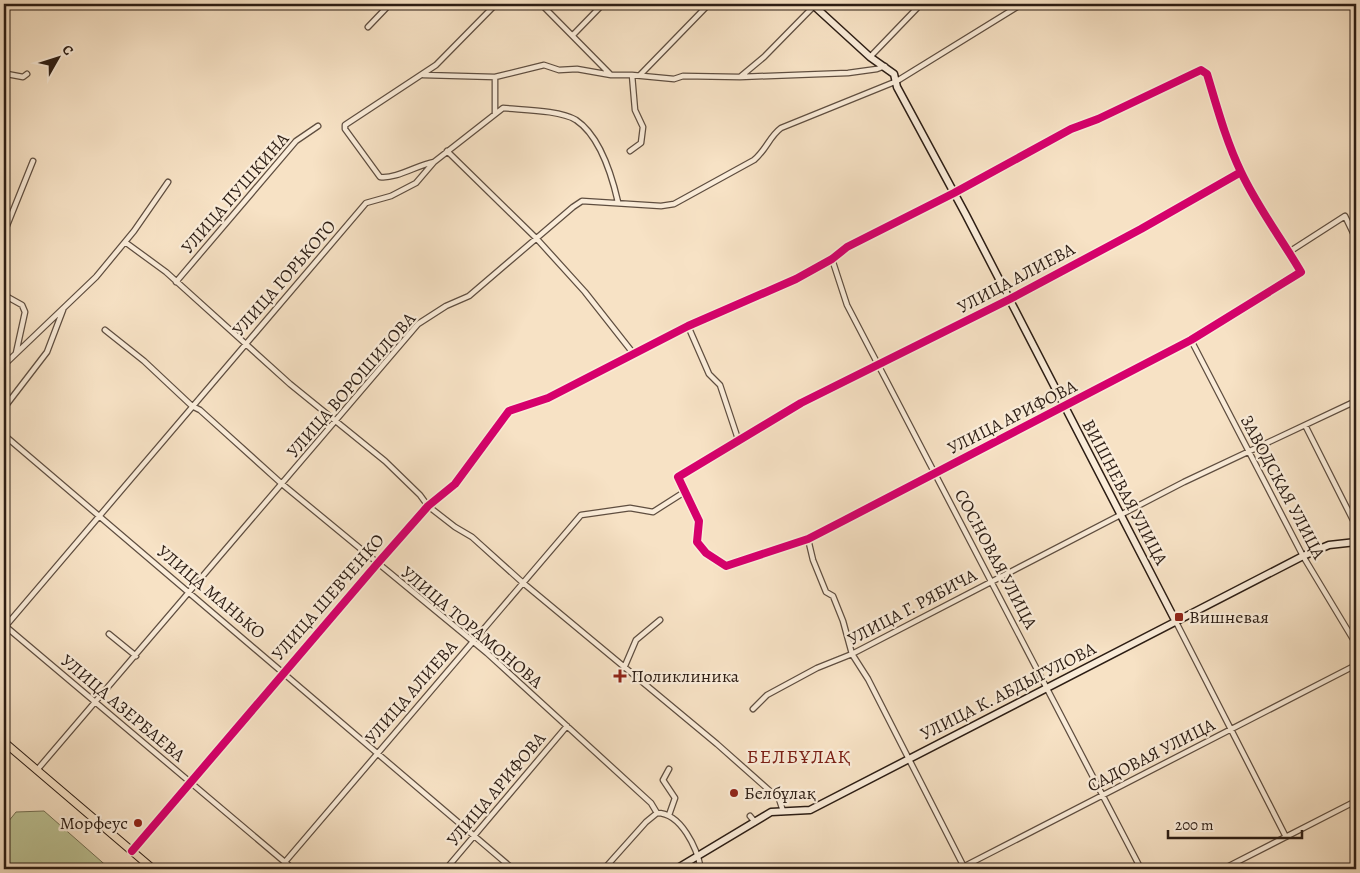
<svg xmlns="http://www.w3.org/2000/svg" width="1360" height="873" font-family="Alegreya,serif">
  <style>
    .green { fill: #bcc395; stroke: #747054 }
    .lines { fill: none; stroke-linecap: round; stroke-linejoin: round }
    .street-casing { stroke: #5f4e40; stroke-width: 7 }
    .secondary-casing { stroke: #2c1d14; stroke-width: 9 }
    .primary-casing { stroke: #2c1d14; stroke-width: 9 }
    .street { stroke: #faecd9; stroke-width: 4.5 }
    .secondary { stroke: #faecd9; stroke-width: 6 }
    .primary { stroke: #f7e2c5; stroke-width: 7 }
    .cycleway-casing { stroke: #faecd9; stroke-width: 11 }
    .cycleway { stroke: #d6006c; stroke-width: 8 }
    .poi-dot { fill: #8f2418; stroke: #faecd9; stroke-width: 2 }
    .labels { text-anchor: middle; stroke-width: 4.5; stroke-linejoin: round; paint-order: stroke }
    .street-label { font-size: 18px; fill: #2c1d14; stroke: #faecd9 }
    .poi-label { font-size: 18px; fill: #2c1d14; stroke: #faecd9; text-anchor: start }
    .quarter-label { font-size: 20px; letter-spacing: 1px; fill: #7a1f14; stroke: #faecd9 }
  </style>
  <rect width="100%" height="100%" fill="#f7e2c5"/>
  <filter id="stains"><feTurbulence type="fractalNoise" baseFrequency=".004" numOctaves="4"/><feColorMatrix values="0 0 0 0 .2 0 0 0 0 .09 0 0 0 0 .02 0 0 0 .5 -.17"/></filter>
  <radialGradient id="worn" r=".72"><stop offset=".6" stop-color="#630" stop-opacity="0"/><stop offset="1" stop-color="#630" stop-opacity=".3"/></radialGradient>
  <path class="green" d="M 44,811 L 110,869 L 4,869 L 4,827 L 16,812 Z"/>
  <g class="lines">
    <defs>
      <path id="street" d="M 541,4 L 611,75 L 632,75
        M 368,27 L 390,4
        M 573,35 L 603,4
        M 870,57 L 921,4
        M 423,75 L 495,77 L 544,65 L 559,70 L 577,69 L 611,75
        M 640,75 L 709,4
        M 495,77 L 495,114
        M 740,77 L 848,73 L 877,69 L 885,66
        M 4,80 L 7,74 L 23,77 L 27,74
        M 447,151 L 537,239 L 585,292 L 633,353
        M 630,151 L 641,143 L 643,127 L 635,110 L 632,75 L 674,79 L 683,76 L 740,77 L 764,57 L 816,4
        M 434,162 C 417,165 397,179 380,177 L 345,129 L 345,125 L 436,65 L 496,4
        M 4,233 L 33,161
        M 125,242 L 166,272 L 290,384 L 385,461 L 420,495 L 428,506 L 455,527 L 472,537 L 522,582 L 717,744 L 779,799 L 783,811
        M 1289,252 L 1345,216 L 1356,239
        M 832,259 L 847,305 L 1141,869
        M 176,282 L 296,141 L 318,126
        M 4,295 L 22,305 L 25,312 L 16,353
        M 688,326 L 709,374 L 720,385 L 739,442
        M 105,330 L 144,361 L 192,406 L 200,410 L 282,484 L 487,653 L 651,803 L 657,813
        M 1191,340 L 1303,556 L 1356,644
        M 4,365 L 96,277 L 134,231 L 168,182
        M 4,408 L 47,352 L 63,310
        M 1305,425 L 1356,526
        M 4,435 L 513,869
        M 808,539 L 813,560 L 826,592 L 833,596 L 843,621 L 852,654 L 868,679 L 965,869
        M 1176,622 L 1286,837
        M 4,625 L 293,869
        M 4,628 L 366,203 L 391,196 L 416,183 L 434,162 L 503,108 C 522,110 560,110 576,120 C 600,136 612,176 618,202
        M 109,634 L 136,656
        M 624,668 L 636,640 L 660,620
        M 753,709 L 767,695 L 817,668 L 852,654 L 1184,482 L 1356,401
        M 669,769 L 663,780 L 675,798 L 669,815
        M 37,770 L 418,324 L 446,306 L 469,296 L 573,207 L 582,201 L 661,206 L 674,204 L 754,160 C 767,149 769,137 781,128 L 897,81 L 1022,4
        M 750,816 L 755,822
        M 132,851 L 377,564 L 428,506 L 455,484 L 509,411 L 548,398 L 688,326 L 796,279 L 832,259 L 847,247 L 954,193 L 1071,129 L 1098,119 L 1201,70 L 1207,74 C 1217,107 1226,141 1241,172 C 1258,208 1281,238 1301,272 L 1191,340 L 843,521 L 808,539 L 726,566 L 706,553 L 697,542 L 699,521 L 678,477 L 801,403 L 1010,299 L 1141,229 L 1241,172
        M 279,869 L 581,515 L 630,508 L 653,512 L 686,491
        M 446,869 L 567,726
        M 604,869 L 646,822 L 657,813 C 681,813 697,848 701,869
        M 959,869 L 1356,665
        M 1223,869 L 1356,801"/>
      <path id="secondary" d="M 812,4 L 870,57 L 894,74 L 897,87 L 966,215 L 1176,622
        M 676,869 L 771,812 L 810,810 L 1303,556 L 1329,545 L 1356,542"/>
      <path id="primary" d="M 4,742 L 153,869"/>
    </defs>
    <use href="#street" class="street-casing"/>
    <use href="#secondary" class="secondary-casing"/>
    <use href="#primary" class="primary-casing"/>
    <use href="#street" class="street"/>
    <use href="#secondary" class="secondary"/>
    <use href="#primary" class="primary"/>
    <defs>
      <path id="cycleway" d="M 132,851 L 377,564 L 428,506 L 455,484 L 509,411 L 548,398 L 688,326 L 796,279 L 832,259 L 847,247 L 954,193 L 1071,129 L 1098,119 L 1201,70 L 1207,74 C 1217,107 1226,141 1241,172 C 1258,208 1281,238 1301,272 L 1191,340 L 843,521 L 808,539 L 726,566 L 706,553 L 697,542 L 699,521 L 678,477 L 801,403 L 1010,299 L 1141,229 L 1241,172"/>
    </defs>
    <use href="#cycleway" class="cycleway-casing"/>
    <use href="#cycleway" class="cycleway"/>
  </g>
  <g class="poi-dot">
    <rect x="1174" y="612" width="10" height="10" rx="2.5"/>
    <path d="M617.5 668.5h5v5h5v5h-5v5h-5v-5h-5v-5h5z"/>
    <circle cx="734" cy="793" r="5"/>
    <circle cx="138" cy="823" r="5"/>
  </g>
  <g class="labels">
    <g class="street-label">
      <text transform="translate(235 193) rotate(-49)" y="6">УЛИЦА ПУШКИНА</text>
      <text transform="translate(284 278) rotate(-49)" y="6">УЛИЦА ГОРЬКОГО</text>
      <text transform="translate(1016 278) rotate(-28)" y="6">УЛИЦА АЛИЕВА</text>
      <text transform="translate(351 385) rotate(-49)" y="6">УЛИЦА ВОРОШИЛОВА</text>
      <text transform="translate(1012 417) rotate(-27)" y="6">УЛИЦА АРИФОВА</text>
      <text transform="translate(1283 487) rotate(62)" y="6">ЗАВОДСКАЯ УЛИЦА</text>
      <text transform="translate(1125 492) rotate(62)" y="6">ВИШНЕВАЯ УЛИЦА</text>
      <text transform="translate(996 559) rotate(62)" y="6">СОСНОВАЯ УЛИЦА</text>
      <text transform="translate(211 592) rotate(40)" y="6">УЛИЦА МАНЬКО</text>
      <text transform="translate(328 597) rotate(-49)" y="6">УЛИЦА ШЕВЧЕНКО</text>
      <text transform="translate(912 607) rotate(-28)" y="6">УЛИЦА Г. РЯБИЧА</text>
      <text transform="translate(472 627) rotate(40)" y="6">УЛИЦА ТОРАМОНОВА</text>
      <text transform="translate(1008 691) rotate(-27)" y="6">УЛИЦА К. АБДЫГУЛОВА</text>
      <text transform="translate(411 692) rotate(-49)" y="6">УЛИЦА АЛИЕВА</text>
      <text transform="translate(123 708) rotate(40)" y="6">УЛИЦА АЗЕРБАЕВА</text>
      <text transform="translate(1151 755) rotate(-27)" y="6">САДОВАЯ УЛИЦА</text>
      <text transform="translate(496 789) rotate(-50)" y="6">УЛИЦА АРИФОВА</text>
    </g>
    <g class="poi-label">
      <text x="1189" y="623">Вишневая</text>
      <text x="631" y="682">Поликлиника</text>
      <text x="744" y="799">Белбұлақ</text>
      <text x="128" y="829" text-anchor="end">Морфеус</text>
    </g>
    <g class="quarter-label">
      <text x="799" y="763">БЕЛБҰЛАҚ</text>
    </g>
  </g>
  <rect width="1360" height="873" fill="none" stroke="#f7e2c5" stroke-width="20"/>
  <rect x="5" y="5" width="1350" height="863" fill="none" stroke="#2c1d14" stroke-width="2.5"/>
  <rect x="10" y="10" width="1340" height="853" fill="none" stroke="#2c1d14"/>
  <g transform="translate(58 58) rotate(51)" stroke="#faecd9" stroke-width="4" paint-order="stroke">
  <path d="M0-4L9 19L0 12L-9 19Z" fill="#2c1d14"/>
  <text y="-8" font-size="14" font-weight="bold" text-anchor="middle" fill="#2c1d14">С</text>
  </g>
  <path d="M1168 830v8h134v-8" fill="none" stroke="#2c1d14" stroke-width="2.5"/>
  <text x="1175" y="830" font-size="15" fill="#2c1d14" stroke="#faecd9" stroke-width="4" paint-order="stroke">200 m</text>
  <rect width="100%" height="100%" filter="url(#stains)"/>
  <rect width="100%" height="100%" fill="url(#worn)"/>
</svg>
